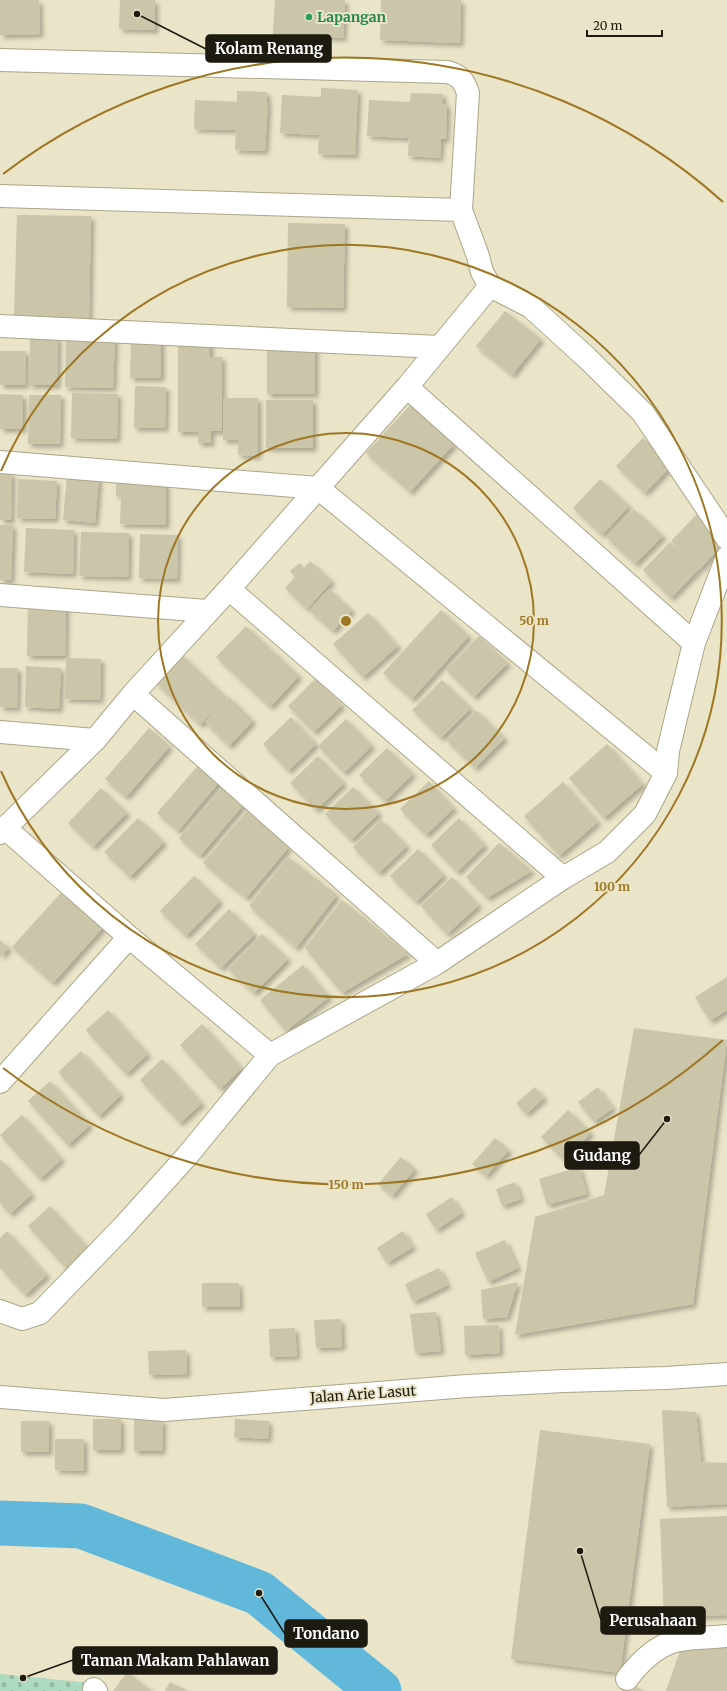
<svg xmlns="http://www.w3.org/2000/svg" width="727" height="1691" font-family="Merriweather,serif">
  <style>
    .cemetery { fill: url(#cemetery-stones) }
    .lines { fill: none; stroke-linecap: round; stroke-linejoin: round }
    .river { stroke: #61b8db; stroke-width: 45 }
    .building { fill: #cbc5a9; filter: url(#shadow) }
    .minor-casing { stroke: #aba58a; stroke-width: 24 }
    .major-casing { stroke: #aba58a; stroke-width: 24 }
    .minor { stroke: #fff; stroke-width: 22 }
    .major { stroke: #fff; stroke-width: 22 }
    .ring { fill: none; stroke: #9d7723; stroke-width: 2 }
    .leisure-dot { fill: #2e9e5b; stroke: #eae4c8; stroke-width: 1.5 }
    .labels { text-anchor: middle; stroke-width: 4; stroke-linejoin: round; paint-order: stroke }
    .leisure-label { font-size: 14px; font-weight: bold; fill: #27864d; stroke: #eae4c8; text-anchor: start }
    .street-label { font-size: 14px; fill: #1d1a10; stroke: #eae4c8 }
    .centre { fill: #9d7723; stroke: #eae4c8; stroke-width: 2 }
    .ring-label { font-size: 12px; text-anchor: middle; font-weight: bold; fill: #9d7723; stroke: #eae4c8; stroke-width: 4; stroke-linejoin: round; paint-order: stroke }
    .leader { fill: none; stroke: #1d1a10; stroke-width: 1.5 }
    .callout-dot { fill: #1d1a10; stroke: #eae4c8; stroke-width: 1.5 }
    .callout { fill: #1d1a10; stroke: #1d1a10; stroke-width: 1.5 }
    .callout-label { font-size: 15px; text-anchor: middle; font-weight: bold; fill: #fff }
  </style>
  <defs>
    <pattern id="cemetery-stones" width="16" height="16" patternUnits="userSpaceOnUse"><rect width="16" height="16" fill="#addbc1"/><path d="M2 7V4a2 2 0 0 1 4 0v3zM10 15v-3a2 2 0 0 1 4 0v3z" fill="#94bba5"/></pattern>
    <filter id="shadow"><feDropShadow dx="3.5" dy="3.5" stdDeviation="2" flood-color="#0004"/></filter>
  </defs>
  <rect width="100%" height="100%" fill="#eae4c8"/>
  <path class="cemetery" d="M 0,1674 L 91,1683 L 91,1691 L 0,1691 Z"/>
  <g class="lines">
    <path class="river" d="M 0,1523 L 81,1526 L 259,1593 L 379,1691"/>
  </g>
  <path class="building" d="M 0,0 L 39,0 L 40,34 L 0,35 Z
    M 120,0 L 155,0 L 155,30 L 119,29 Z
    M 275,0 L 345,0 L 343,38 L 273,34 Z
    M 381,0 L 461,0 L 460,43 L 380,40 Z
    M 321,88 L 358,90 L 355,155 L 318,154 L 319,135 L 280,133 L 282,95 L 321,97 Z
    M 237,91 L 267,92 L 267,103 L 268,103 L 265,151 L 235,150 L 236,130 L 194,129 L 195,100 L 237,102 Z
    M 411,93 L 443,94 L 443,104 L 447,104 L 446,139 L 441,139 L 440,158 L 408,156 L 409,138 L 367,136 L 369,100 L 410,102 Z
    M 17,215 L 91,216 L 89,319 L 14,317 Z
    M 288,223 L 345,224 L 343,308 L 287,307 Z
    M 505,311 L 541,339 L 512,375 L 476,346 Z
    M 131,336 L 161,336 L 161,378 L 130,378 Z
    M 30,337 L 58,337 L 57,385 L 29,385 Z
    M 66,337 L 115,338 L 113,388 L 65,387 Z
    M 178,340 L 210,340 L 210,357 L 222,357 L 222,431 L 211,431 L 211,443 L 198,443 L 198,432 L 178,432 Z
    M 267,345 L 315,345 L 315,394 L 267,394 Z
    M 0,351 L 26,351 L 25,385 L 0,385 Z
    M 135,386 L 166,387 L 165,428 L 134,428 Z
    M 72,393 L 118,394 L 117,439 L 71,438 Z
    M 0,394 L 23,395 L 23,429 L 0,429 Z
    M 29,395 L 61,395 L 60,444 L 28,444 Z
    M 223,398 L 258,398 L 258,456 L 238,455 L 238,440 L 223,440 Z
    M 266,400 L 313,400 L 313,448 L 266,448 Z
    M 410,405 L 454,444 L 410,492 L 366,453 Z
    M 643,438 L 672,465 L 645,493 L 616,466 Z
    M 0,473 L 12,473 L 11,520 L 0,520 Z
    M 67,474 L 99,477 L 95,523 L 63,520 Z
    M 18,479 L 57,481 L 55,519 L 17,518 Z
    M 600,479 L 629,506 L 602,535 L 573,508 Z
    M 116,483 L 166,483 L 166,525 L 120,524 L 121,496 L 116,496 Z
    M 634,509 L 663,536 L 635,564 L 606,537 Z
    M 698,513 L 727,540 L 700,569 L 671,541 Z
    M 0,525 L 13,525 L 11,580 L 0,580 Z
    M 26,528 L 74,530 L 73,574 L 24,572 Z
    M 81,532 L 129,533 L 128,577 L 79,576 Z
    M 140,534 L 178,535 L 177,579 L 139,578 Z
    M 670,542 L 699,569 L 671,598 L 643,570 Z
    M 310,561 L 332,581 L 307,609 L 285,588 L 295,577 L 290,571 L 300,563 L 304,568 Z
    M 329,589 L 352,610 L 333,631 L 309,610 Z
    M 28,602 L 66,603 L 65,656 L 27,656 Z
    M 441,610 L 469,636 L 412,699 L 383,673 Z
    M 368,613 L 398,646 L 363,677 L 333,644 Z
    M 246,626 L 299,676 L 270,707 L 216,657 Z
    M 479,636 L 508,663 L 474,697 L 446,670 Z
    M 182,655 L 227,698 L 200,725 L 155,682 Z
    M 66,658 L 101,659 L 100,700 L 65,699 Z
    M 26,666 L 61,668 L 59,709 L 25,707 Z
    M 0,668 L 18,668 L 17,708 L 0,707 Z
    M 316,678 L 342,705 L 314,732 L 288,706 Z
    M 442,680 L 471,708 L 441,738 L 412,710 Z
    M 229,697 L 253,721 L 229,746 L 205,722 Z
    M 476,710 L 505,738 L 475,768 L 446,740 Z
    M 291,717 L 316,744 L 288,771 L 263,744 Z
    M 346,719 L 372,746 L 344,773 L 318,746 Z
    M 149,728 L 170,746 L 126,797 L 105,779 Z
    M 607,744 L 643,784 L 604,818 L 569,778 Z
    M 387,748 L 413,774 L 385,801 L 359,775 Z
    M 318,756 L 344,783 L 316,810 L 290,783 Z
    M 201,762 L 222,779 L 178,831 L 157,813 Z
    M 429,781 L 454,808 L 426,835 L 400,809 Z
    M 563,782 L 598,822 L 559,856 L 524,816 Z
    M 223,787 L 244,804 L 200,856 L 179,838 Z
    M 353,787 L 379,813 L 351,840 L 325,814 Z
    M 101,788 L 127,813 L 93,847 L 68,823 Z
    M 247,811 L 289,847 L 246,898 L 203,863 Z
    M 138,818 L 164,842 L 130,877 L 104,852 Z
    M 459,818 L 485,845 L 457,872 L 431,845 Z
    M 381,820 L 407,846 L 379,873 L 353,847 Z
    M 499,843 L 532,871 L 487,898 L 466,877 Z
    M 418,849 L 444,875 L 416,902 L 390,876 Z
    M 288,857 L 337,895 L 296,948 L 249,906 Z
    M 194,876 L 220,901 L 186,936 L 160,911 Z
    M 452,877 L 479,905 L 447,934 L 421,906 Z
    M 66,887 L 107,923 L 53,983 L 12,947 Z
    M 342,900 L 408,954 L 342,993 L 305,948 Z
    M 229,909 L 255,934 L 221,968 L 195,944 Z
    M 262,934 L 288,959 L 254,993 L 228,969 Z
    M 0,940 L 9,948 L 0,957 Z
    M 303,965 L 329,997 L 286,1031 L 260,1000 Z
    M 727,977 L 727,1010 L 710,1021 L 695,997 Z
    M 108,1010 L 148,1054 L 126,1074 L 86,1030 Z
    M 202,1024 L 242,1068 L 220,1089 L 180,1045 Z
    M 634,1028 L 727,1040 L 693,1304 L 515,1335 L 535,1217 L 604,1195 Z
    M 81,1051 L 121,1095 L 99,1116 L 58,1072 Z
    M 162,1059 L 202,1103 L 180,1123 L 140,1080 Z
    M 50,1081 L 90,1125 L 68,1145 L 28,1101 Z
    M 535,1087 L 544,1098 L 526,1114 L 516,1103 Z
    M 598,1087 L 613,1108 L 594,1122 L 578,1102 Z
    M 568,1110 L 591,1133 L 564,1160 L 541,1137 Z
    M 22,1115 L 62,1159 L 40,1179 L 0,1135 Z
    M 495,1138 L 509,1150 L 486,1176 L 472,1164 Z
    M 401,1157 L 415,1169 L 392,1196 L 378,1184 Z
    M 0,1159 L 32,1194 L 10,1214 L 0,1203 Z
    M 579,1167 L 587,1194 L 547,1205 L 539,1179 Z
    M 515,1182 L 521,1199 L 502,1206 L 496,1189 Z
    M 452,1197 L 462,1213 L 436,1230 L 426,1214 Z
    M 50,1206 L 90,1250 L 68,1270 L 28,1226 Z
    M 7,1231 L 47,1275 L 25,1295 L 0,1268 L 0,1238 Z
    M 403,1231 L 413,1247 L 387,1263 L 377,1248 Z
    M 505,1240 L 518,1268 L 488,1282 L 475,1253 Z
    M 439,1268 L 448,1285 L 413,1302 L 405,1284 Z
    M 518,1282 L 507,1317 L 483,1319 L 481,1290 Z
    M 202,1283 L 239,1283 L 240,1307 L 202,1307 Z
    M 436,1312 L 441,1351 L 415,1353 L 410,1314 Z
    M 341,1319 L 342,1347 L 316,1348 L 314,1320 Z
    M 499,1325 L 500,1353 L 465,1355 L 464,1326 Z
    M 295,1328 L 297,1356 L 270,1357 L 269,1329 Z
    M 186,1350 L 187,1374 L 149,1375 L 148,1351 Z
    M 662,1410 L 696,1412 L 701,1462 L 727,1463 L 727,1504 L 667,1507 Z
    M 93,1419 L 121,1419 L 121,1450 L 93,1450 Z
    M 134,1419 L 163,1420 L 162,1451 L 134,1451 Z
    M 235,1419 L 269,1421 L 268,1439 L 234,1437 Z
    M 21,1421 L 49,1421 L 49,1452 L 21,1452 Z
    M 540,1430 L 650,1444 L 620,1673 L 511,1659 Z
    M 55,1439 L 84,1439 L 84,1471 L 55,1470 Z
    M 727,1516 L 727,1615 L 664,1618 L 660,1519 Z
    M 727,1641 L 727,1691 L 666,1691 L 682,1645 Z
    M 127,1672 L 152,1691 L 113,1691 Z
    M 170,1682 L 188,1691 L 165,1691 Z
    M 636,1686 L 643,1691 L 632,1691 Z"/>
  <g class="lines">
    <defs>
      <path id="minor" d="M 0,60 L 447,72 C 460,75 464,81 468,93 L 461,210 L 478,256 L 482,272 L 490,286 L 407,387 L 229,589 L 133,694 L 95,740 L 0,833
        M 0,196 L 461,210
        M 490,286 L 531,307 L 587,358 L 643,413 L 727,538
        M 0,326 L 439,347
        M 407,387 L 694,643
        M 0,462 L 318,488 L 666,773
        M 229,589 L 563,878
        M 0,595 L 207,611
        M 133,694 L 437,963
        M 0,732 L 95,740
        M 5,828 L 129,937 L 270,1055
        M 0,1082 L 129,937
        M 0,1311 L 22,1319 L 40,1313 L 123,1227 L 187,1156 L 270,1055 L 437,963 L 563,878 L 607,852 L 645,814 L 666,773 L 668,751 L 694,643 L 727,557
        M 627,1679 C 638,1664 655,1647 675,1641 C 691,1637 710,1638 727,1636
        M 94,1689 L 96,1691"/>
      <path id="major" d="M 0,1397 L 164,1410 L 467,1386 L 564,1381 L 666,1378 L 727,1374"/>
    </defs>
    <use href="#minor" class="minor-casing"/>
    <use href="#major" class="major-casing"/>
    <use href="#minor" class="minor"/>
    <use href="#major" class="major"/>
  </g>
  <g class="ring">
    <circle cx="346" cy="621" r="188"/>
    <path d="M1 471A376 376 0 1 1 1 771"/>
    <path d="M723 1040A564 564 0 0 1 3 1068M3 174A564 564 0 0 1 723 202"/>
  </g>
  <circle class="leisure-dot" cx="309" cy="17" r="4"/>
  <g class="labels">
    <g class="leisure-label">
      <text x="317" y="22">Lapangan</text>
    </g>
    <g class="street-label">
      <text transform="translate(363 1394) rotate(-4)" y="5">Jalan Arie Lasut</text>
    </g>
  </g>
  <circle cx="346" cy="621" r="6" class="centre"/>
  <g class="ring-label">
    <text x="534" y="625">50 m</text>
    <text x="612" y="891">100 m</text>
    <text x="346" y="1189">150 m</text>
  </g>
  <path class="leader" d="M137 14L206 49M667 1119L639 1155M580 1551L601 1620M259 1593L285 1634M23 1678L73 1660"/>
  <g class="callout-dot">
    <circle cx="137" cy="14" r="4"/>
    <circle cx="667" cy="1119" r="4"/>
    <circle cx="580" cy="1551" r="4"/>
    <circle cx="259" cy="1593" r="4"/>
    <circle cx="23" cy="1678" r="4"/>
  </g>
  <g class="callout">
    <rect x="206" y="35" width="125" height="27" rx="4"/>
    <rect x="565" y="1142" width="74" height="27" rx="4"/>
    <rect x="601" y="1607" width="104" height="27" rx="4"/>
    <rect x="285" y="1620" width="82" height="27" rx="4"/>
    <rect x="73" y="1647" width="204" height="27" rx="4"/>
  </g>
  <g class="callout-label">
    <text x="269" y="54">Kolam Renang</text>
    <text x="602" y="1161">Gudang</text>
    <text x="653" y="1626">Perusahaan</text>
    <text x="326" y="1639">Tondano</text>
    <text x="175" y="1666">Taman Makam Pahlawan</text>
  </g>
  <path d="M587 30v6h75v-6" fill="none" stroke="#1d1a10" stroke-width="2"/>
  <text x="593" y="30" font-size="12" fill="#1d1a10" stroke="#eae4c8" stroke-width="3" paint-order="stroke">20 m</text>
</svg>
